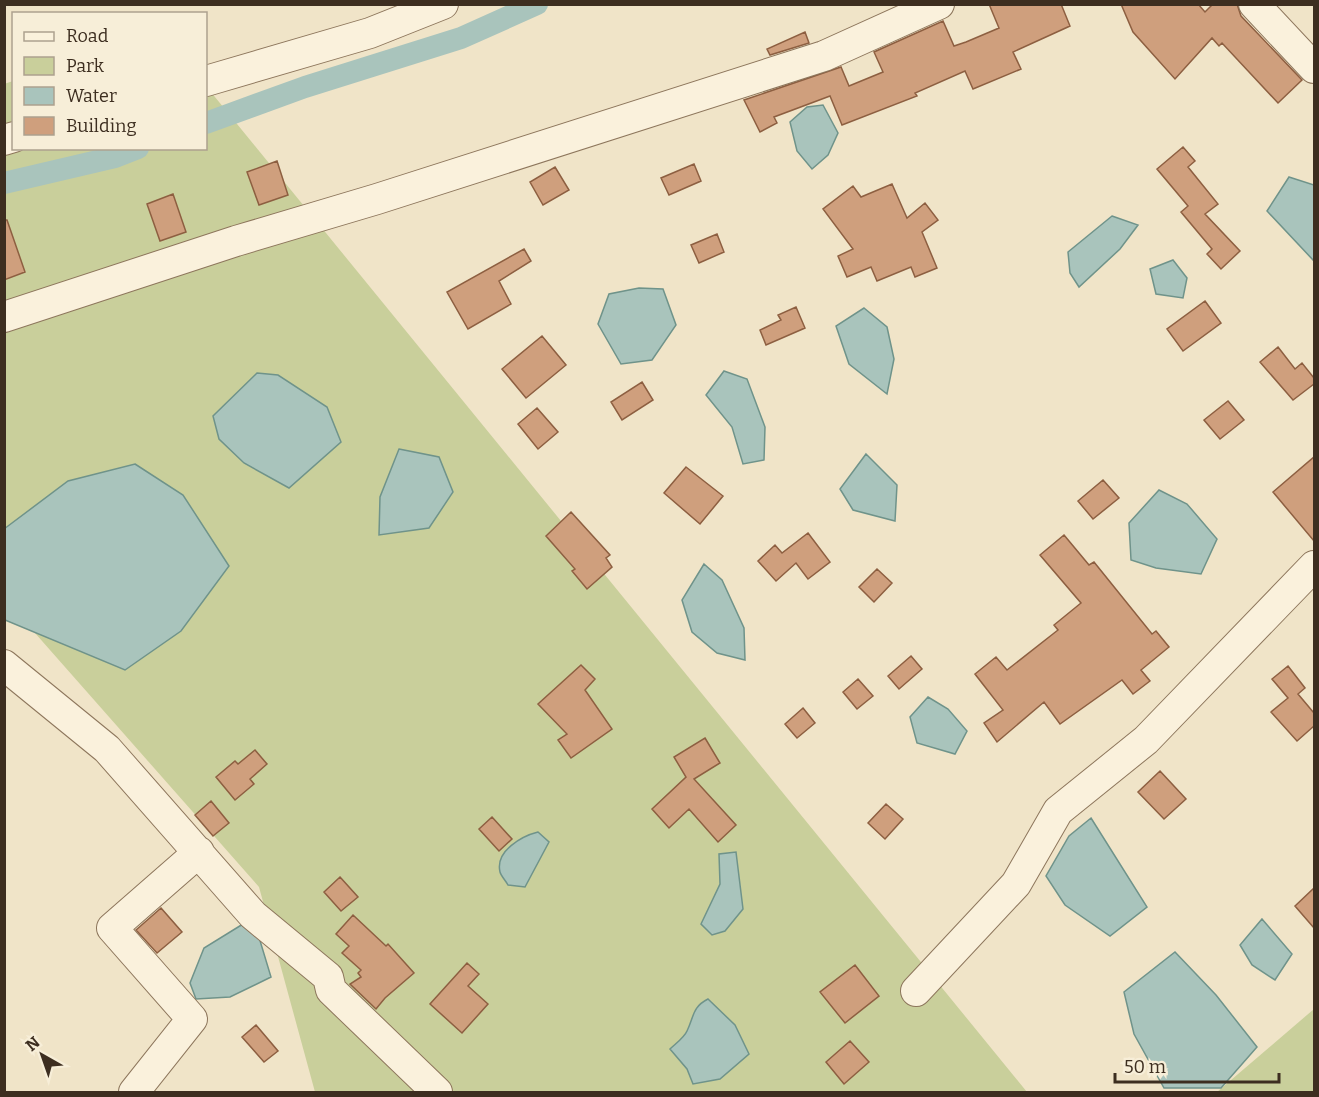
<svg xmlns="http://www.w3.org/2000/svg" width="1319" height="1097" font-family="Bitter,serif">
  <style>
    .green { fill: #c9cf9b }
    .water { fill: #a9c4bc; stroke: #6f938a; stroke-width: 1.5 }
    .lines { fill: none; stroke-linecap: round; stroke-linejoin: round }
    .canal { stroke: #a9c4bc; stroke-width: 22 }
    .building { fill: #cf9f7d; stroke: #8d5f41; stroke-width: 1.5 }
    .minor-casing { stroke: #8d765c; stroke-width: 32 }
    .minor { stroke: #faf1dc; stroke-width: 30 }
  </style>
  <rect width="100%" height="100%" fill="#f0e4c8"/>
  <path class="green" d="M 13,81 L 14,148 L 206,148 L 206,86 L 1027,1092 L 315,1092 L 259,887 L 5,599 L 4,84 Z
    M 1314,1009 L 1314,1092 L 1217,1092 Z"/>
  <path class="water" d="M 823,105 L 838,133 L 828,155 L 812,169 L 797,151 L 790,122 L 807,107 Z
    M 1289,177 L 1314,185 L 1314,261 L 1267,211 Z
    M 1112,216 L 1138,225 L 1120,249 L 1079,287 L 1070,273 L 1068,252 Z
    M 1173,260 L 1187,278 L 1183,298 L 1156,294 L 1150,269 Z
    M 639,288 L 663,289 L 676,325 L 652,360 L 621,364 L 598,324 L 609,294 Z
    M 864,308 L 887,327 L 894,359 L 887,394 L 849,364 L 836,326 Z
    M 724,371 L 747,379 L 765,427 L 764,460 L 743,464 L 732,427 L 706,395 Z
    M 257,373 L 278,375 L 327,407 L 341,442 L 289,488 L 244,463 L 219,439 L 213,416 Z
    M 399,449 L 439,457 L 453,492 L 429,528 L 379,535 L 380,497 Z
    M 866,454 L 897,485 L 895,521 L 853,510 L 840,489 Z
    M 135,464 L 183,495 L 229,566 L 181,631 L 125,670 L 5,620 L 4,529 L 68,481 Z
    M 1159,490 L 1187,504 L 1217,539 L 1201,574 L 1156,568 L 1131,560 L 1129,523 Z
    M 704,564 L 722,580 L 744,628 L 745,660 L 717,653 L 692,632 L 682,600 Z
    M 928,697 L 948,709 L 967,731 L 955,754 L 917,743 L 910,717 Z
    M 1091,818 L 1147,907 L 1110,936 L 1065,905 L 1046,876 L 1069,836 Z
    M 538,832 L 549,842 L 525,887 L 508,885 C 506,881 501,876 500,872 C 495,851 522,836 538,832 Z
    M 736,852 L 743,909 L 725,931 L 712,935 L 701,924 L 720,884 L 719,854 Z
    M 1262,919 L 1292,954 L 1275,980 L 1252,965 L 1240,945 Z
    M 243,924 L 258,934 L 271,977 L 230,997 L 196,999 L 190,983 L 204,948 Z
    M 1175,952 L 1216,995 L 1257,1047 L 1221,1088 L 1164,1088 L 1134,1034 L 1124,992 Z
    M 708,999 L 735,1025 L 749,1054 L 720,1079 L 693,1084 L 687,1069 L 670,1049 C 675,1044 684,1038 687,1031 C 694,1017 692,1007 708,999 Z"/>
  <g class="lines">
    <path class="canal" d="M 206,123 L 305,87 L 461,38 L 537,4
      M 4,183 L 115,157 L 138,148"/>
  </g>
  <path class="building" d="M 989,4 L 1061,4 L 1070,26 L 1013,52 L 1021,69 L 973,89 L 965,71 L 915,93 L 917,96 L 842,125 L 830,96 L 774,117 L 777,123 L 760,132 L 744,100 L 841,67 L 849,86 L 883,72 L 874,52 L 943,21 L 954,46 L 966,42 L 999,28 Z
    M 1121,4 L 1198,4 L 1205,12 L 1213,4 L 1237,4 L 1241,16 L 1302,80 L 1278,103 L 1222,43 L 1219,46 L 1212,38 L 1175,79 L 1133,32 Z
    M 805,32 L 809,43 L 770,55 L 767,49 Z
    M 1183,147 L 1195,161 L 1188,167 L 1218,204 L 1205,214 L 1240,251 L 1221,269 L 1207,254 L 1212,249 L 1181,212 L 1188,206 L 1157,169 Z
    M 277,161 L 288,195 L 259,205 L 247,172 Z
    M 694,164 L 701,181 L 669,195 L 661,178 Z
    M 555,167 L 569,190 L 543,205 L 530,182 Z
    M 892,184 L 907,218 L 925,203 L 938,220 L 922,232 L 937,268 L 915,277 L 911,267 L 877,281 L 871,267 L 847,277 L 838,256 L 853,249 L 823,209 L 853,186 L 861,197 Z
    M 173,194 L 186,232 L 160,241 L 147,204 Z
    M 4,220 L 7,220 L 25,272 L 4,280 Z
    M 717,234 L 724,252 L 699,263 L 691,245 Z
    M 524,249 L 531,261 L 499,281 L 511,304 L 468,329 L 447,292 Z
    M 1205,301 L 1221,323 L 1183,351 L 1167,329 Z
    M 796,307 L 805,328 L 766,345 L 760,330 L 781,320 L 778,315 Z
    M 542,336 L 566,365 L 526,398 L 502,369 Z
    M 1278,347 L 1295,369 L 1302,363 L 1314,378 L 1314,384 L 1293,400 L 1260,362 Z
    M 642,382 L 653,400 L 622,420 L 611,402 Z
    M 1228,401 L 1244,420 L 1220,439 L 1204,420 Z
    M 537,408 L 558,432 L 538,449 L 518,424 Z
    M 1314,457 L 1314,541 L 1273,492 Z
    M 686,467 L 723,496 L 700,524 L 664,493 Z
    M 1103,480 L 1119,498 L 1093,519 L 1078,501 Z
    M 571,512 L 610,555 L 606,558 L 612,567 L 587,589 L 572,571 L 575,569 L 546,536 Z
    M 808,533 L 830,562 L 808,579 L 796,563 L 776,581 L 758,561 L 775,545 L 782,553 Z
    M 1064,535 L 1089,565 L 1094,562 L 1152,634 L 1156,631 L 1169,647 L 1141,670 L 1150,681 L 1133,694 L 1122,680 L 1060,724 L 1044,702 L 997,742 L 984,723 L 1003,710 L 975,674 L 996,657 L 1007,670 L 1058,630 L 1054,625 L 1081,603 L 1040,555 Z
    M 877,569 L 892,583 L 874,602 L 859,587 Z
    M 911,656 L 922,669 L 899,689 L 888,676 Z
    M 581,665 L 595,679 L 585,690 L 612,729 L 571,758 L 558,740 L 567,734 L 538,704 Z
    M 1288,666 L 1305,688 L 1298,694 L 1314,713 L 1314,726 L 1297,741 L 1271,712 L 1288,698 L 1272,679 Z
    M 858,679 L 873,696 L 857,709 L 843,692 Z
    M 803,708 L 815,723 L 797,738 L 785,724 Z
    M 705,738 L 720,763 L 694,779 L 736,825 L 718,842 L 689,809 L 669,828 L 652,809 L 686,777 L 674,757 Z
    M 255,750 L 267,764 L 250,779 L 254,784 L 235,800 L 216,777 L 235,761 L 238,764 Z
    M 1160,771 L 1186,799 L 1164,819 L 1138,792 Z
    M 211,801 L 229,823 L 213,836 L 195,815 Z
    M 886,804 L 903,819 L 885,839 L 868,823 Z
    M 492,817 L 512,839 L 499,851 L 479,829 Z
    M 340,877 L 358,897 L 341,911 L 324,892 Z
    M 1314,888 L 1314,928 L 1295,906 Z
    M 161,908 L 182,932 L 157,953 L 136,930 Z
    M 353,915 L 386,946 L 388,944 L 414,973 L 385,998 L 376,1009 L 350,984 L 361,977 L 358,973 L 361,970 L 342,953 L 349,946 L 336,934 Z
    M 467,963 L 479,974 L 468,986 L 488,1004 L 462,1033 L 430,1004 Z
    M 855,965 L 879,996 L 845,1023 L 820,992 Z
    M 256,1025 L 278,1051 L 264,1062 L 242,1037 Z
    M 850,1041 L 869,1062 L 844,1084 L 826,1062 Z"/>
  <g class="lines">
    <defs>
      <path id="minor" d="M 1254,4 L 1314,68
        M 206,81 L 370,33 L 443,4
        M 4,140 L 14,137
        M 4,317 L 236,241 L 377,199 L 824,56 L 939,4
        M 4,665 L 107,749 L 253,915 L 328,977 L 331,990 L 437,1092
        M 916,991 L 1016,884 L 1058,811 L 1146,740 L 1314,566
        M 134,1092 L 192,1019 L 112,928 L 199,852"/>
    </defs>
    <use href="#minor" class="minor-casing"/>
    <use href="#minor" class="minor"/>
  </g>
  <rect width="1319" height="1097" fill="none" stroke="#3d2e20" stroke-width="12"/>
  <rect x="12" y="12" width="195" height="138" fill="#f7eed8" stroke="#ada18e" stroke-width="1.5"/>
  <rect x="24" y="32" width="30" height="9" fill="#faf1dc" stroke="#ada18e" stroke-width="1.5"/>
  <text x="66" y="42" font-size="18" fill="#3d2e20">Road</text>
  <rect x="24" y="57" width="30" height="18" fill="#c9cf9b" stroke="#ada18e" stroke-width="1.5"/>
  <text x="66" y="72" font-size="18" fill="#3d2e20">Park</text>
  <rect x="24" y="87" width="30" height="18" fill="#a9c4bc" stroke="#ada18e" stroke-width="1.5"/>
  <text x="66" y="102" font-size="18" fill="#3d2e20">Water</text>
  <rect x="24" y="117" width="30" height="18" fill="#cf9f7d" stroke="#ada18e" stroke-width="1.5"/>
  <text x="66" y="132" font-size="18" fill="#3d2e20">Building</text>
  <g transform="translate(42 1055) rotate(320)" stroke="#f7eed8" stroke-width="4.5" paint-order="stroke">
  <path d="M0-4.5L10 22L0 15L-10 22Z" fill="#3d2e20"/>
  <text y="-9" font-size="16" font-weight="bold" text-anchor="middle" fill="#3d2e20">N</text>
  </g>
  <path d="M1115 1073v9h164v-9" fill="none" stroke="#3d2e20" stroke-width="3"/>
  <text x="1124" y="1073" font-size="18" fill="#3d2e20" stroke="#f7eed8" stroke-width="4.5" paint-order="stroke">50 m</text>
</svg>
